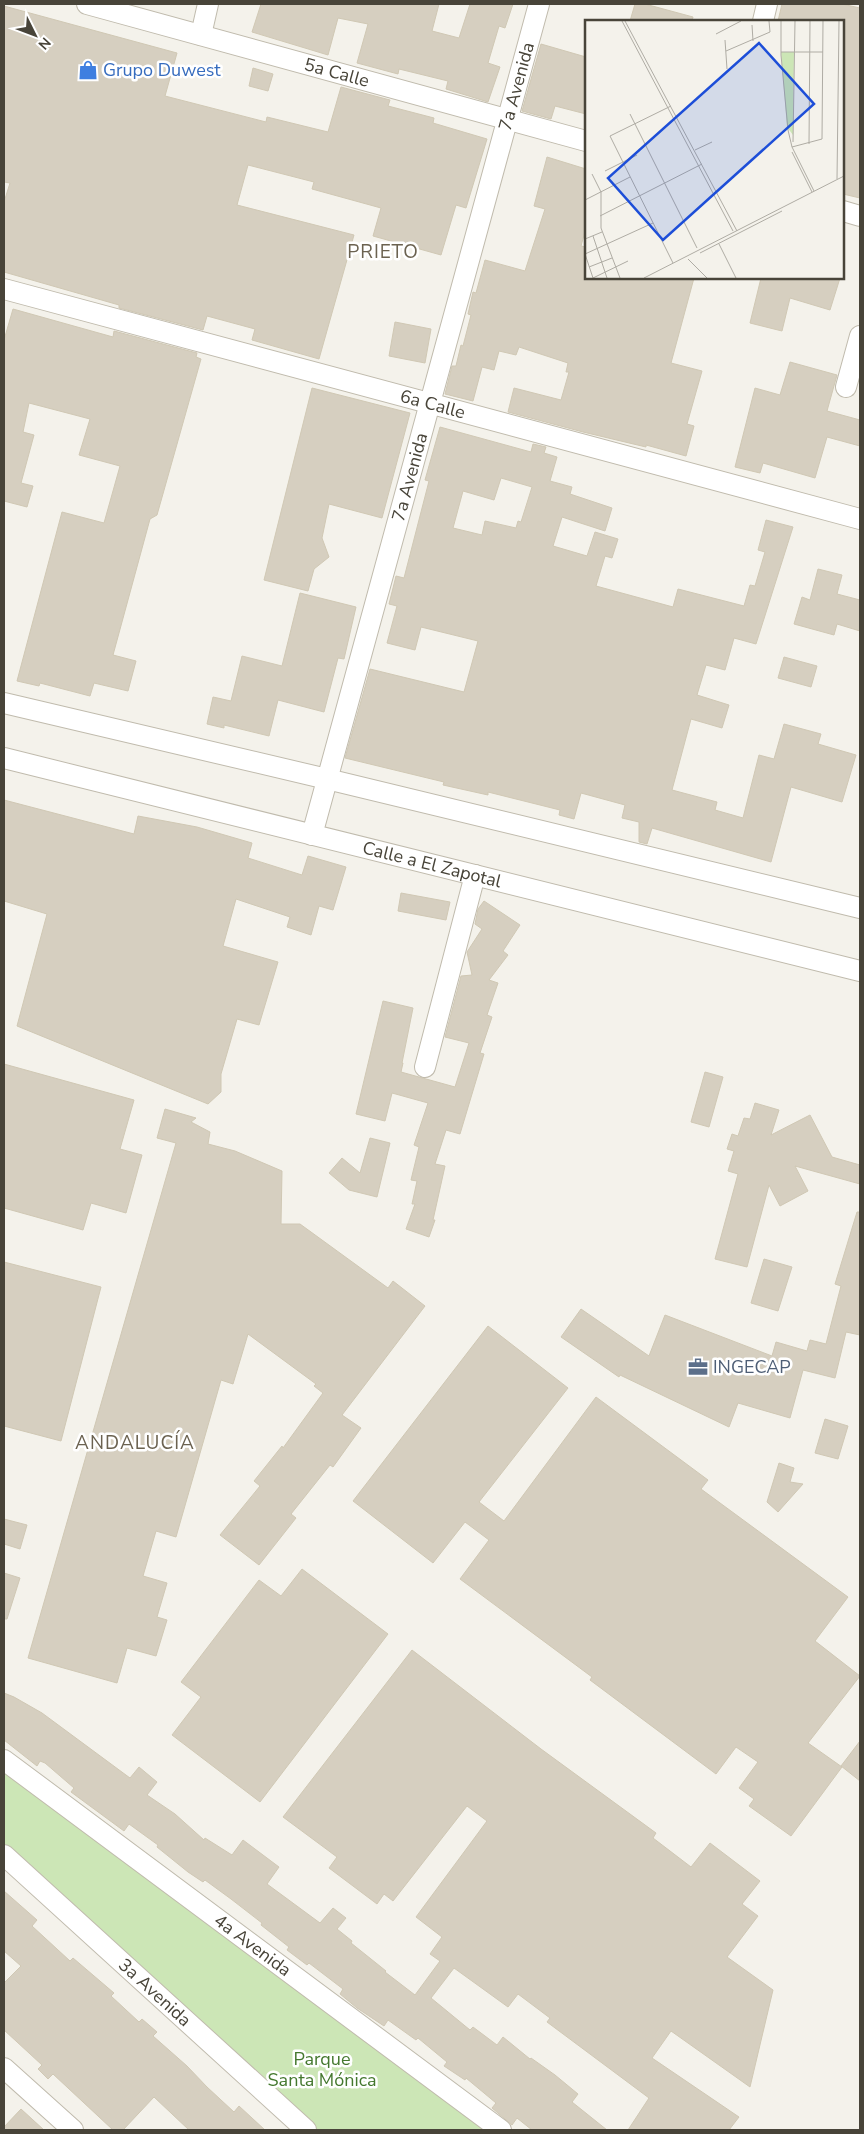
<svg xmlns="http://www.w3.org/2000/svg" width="864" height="2134" font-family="'Nunito Sans',sans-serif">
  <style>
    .green { fill: #cce6b6 }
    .building { fill: #d6cfc0; stroke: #d0c8b4; fill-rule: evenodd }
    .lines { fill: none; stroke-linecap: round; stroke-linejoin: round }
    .minor-casing { stroke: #c0bbad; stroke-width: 22 }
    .minor { stroke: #fff; stroke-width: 20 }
    .labels { text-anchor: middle; stroke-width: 5; stroke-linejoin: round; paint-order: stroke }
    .shop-label { font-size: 18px; fill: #366cbe; stroke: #fff; text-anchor: start }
    .street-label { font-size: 18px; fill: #484439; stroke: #fff }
    .service-label { font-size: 18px; fill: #4e5e75; stroke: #fff; text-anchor: start }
    .park-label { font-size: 18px; fill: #44782e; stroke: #fff }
    .neighbourhood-label { font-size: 19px; letter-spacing: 1px; fill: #6b6250; stroke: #fff }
    .inset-road { fill: none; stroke: #afaca4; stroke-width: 1 }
    .view { fill: #1d4ed8; fill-opacity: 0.15; stroke: #1d4ed8; stroke-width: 2.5 }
    .inset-edge { fill: none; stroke: #484439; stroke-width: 2.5 }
  </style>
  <rect width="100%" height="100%" fill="#f4f2eb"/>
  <path class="green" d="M 4,1761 L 496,2130 L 306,2130 L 4,1855 Z"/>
  <path class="building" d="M 261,4 L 439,4 L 432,31 L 459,38 L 470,4 L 513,4 L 505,28 L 499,26 L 488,63 L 500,67 L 488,102 L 446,89 L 448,81 L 399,69 L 398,74 L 357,63 L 368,24 L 338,18 L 328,55 L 252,32 Z
    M 635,4 L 645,4 L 693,17 L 692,21 L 630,21 Z
    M 782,4 L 842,4 L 860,8 L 860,198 L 843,194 L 843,21 L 778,21 Z
    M 4,6 L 177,53 L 165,96 L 266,122 L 267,117 L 328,132 L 341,87 L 390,100 L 388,106 L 434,118 L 433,123 L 487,139 L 466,208 L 456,205 L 441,255 L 373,236 L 381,208 L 312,189 L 314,182 L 248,165 L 237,205 L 354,235 L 319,359 L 252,340 L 255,329 L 207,316 L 203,330 L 119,308 L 119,305 L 4,272 L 4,202 L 10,183 L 4,182 Z
    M 541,44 L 586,57 L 586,114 L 555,106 L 551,119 L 522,111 Z
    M 253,68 L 273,74 L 268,91 L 249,86 Z
    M 547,157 L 586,169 L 586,228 L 581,246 L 586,247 L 586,278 L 694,278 L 671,363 L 702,371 L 687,424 L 694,426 L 686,456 L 646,445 L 646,447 L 583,432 L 508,412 L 514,388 L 561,400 L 569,372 L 566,372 L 568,363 L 519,347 L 516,355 L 499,351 L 494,370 L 482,367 L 473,401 L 445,394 L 452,366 L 456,366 L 461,345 L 463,346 L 471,315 L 468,314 L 473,292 L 476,293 L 485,260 L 525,271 L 545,209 L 534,206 Z
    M 761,278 L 840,278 L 830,310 L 790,298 L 782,331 L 750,323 Z
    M 13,309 L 113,337 L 114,331 L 197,353 L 196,357 L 201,359 L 157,515 L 150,519 L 113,655 L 136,661 L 128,691 L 94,683 L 90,696 L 40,683 L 39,686 L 17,681 L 62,512 L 104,523 L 120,466 L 79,455 L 90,419 L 29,403 L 23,432 L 34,435 L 21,483 L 33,486 L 27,507 L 4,501 L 4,340 Z
    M 395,322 L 431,329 L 425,363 L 389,356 Z
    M 790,362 L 837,375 L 827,411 L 860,420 L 860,446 L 827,437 L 815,478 L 763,463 L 760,473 L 735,467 L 755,388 L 780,395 Z
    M 312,388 L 410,413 L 382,518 L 329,504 L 322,538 L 329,557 L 314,569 L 308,591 L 264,580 Z
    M 440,427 L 531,452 L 533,444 L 546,447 L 544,453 L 557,457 L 550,481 L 572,487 L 570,494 L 612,508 L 605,531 L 562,517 L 553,546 L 587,556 L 595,532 L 618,539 L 612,558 L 605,556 L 596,586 L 673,607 L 678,589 L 744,606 L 750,585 L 755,586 L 765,552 L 758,550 L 766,520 L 793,527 L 756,644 L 734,638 L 725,670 L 706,665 L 697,695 L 729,705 L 722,728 L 691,719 L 672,790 L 717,802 L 715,810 L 743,818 L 759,755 L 774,759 L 784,724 L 821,734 L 818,744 L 856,755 L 842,802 L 791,787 L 771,862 L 652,828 L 647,844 L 639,842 L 639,822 L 622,818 L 625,805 L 581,793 L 574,819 L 559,815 L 560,810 L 488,792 L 488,795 L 443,785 L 444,782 L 345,758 L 370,669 L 464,692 L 478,641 L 421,627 L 415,650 L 387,643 L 397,606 L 389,604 L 396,576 L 404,578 L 429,481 L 425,480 ZM 501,478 L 532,487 L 521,522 L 518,521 L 516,528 L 485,521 L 482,535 L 453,528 L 463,491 L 494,500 Z
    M 818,569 L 842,575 L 837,594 L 860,600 L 860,631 L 837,624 L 834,635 L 794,624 L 802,597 L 810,600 Z
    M 300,593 L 356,607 L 344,659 L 338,658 L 324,712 L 278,700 L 269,736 L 224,725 L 224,728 L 207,724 L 213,697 L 231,701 L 242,656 L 282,666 Z
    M 784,657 L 817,666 L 811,687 L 778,678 Z
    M 4,800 L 134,834 L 138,816 L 197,827 L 252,843 L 248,858 L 302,875 L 308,856 L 346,867 L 333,910 L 319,906 L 311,935 L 287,927 L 290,917 L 236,899 L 223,946 L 278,962 L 259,1025 L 237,1019 L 221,1074 L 221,1092 L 208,1104 L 17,1026 L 47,914 L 4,901 Z
    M 401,893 L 450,902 L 446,920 L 398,911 Z
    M 484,901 L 520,925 L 503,951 L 508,955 L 489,980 L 498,983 L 487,1015 L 492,1017 L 480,1053 L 484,1054 L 460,1134 L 446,1130 L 435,1164 L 445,1166 L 433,1220 L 435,1220 L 429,1237 L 406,1229 L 415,1204 L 412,1204 L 417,1181 L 411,1180 L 419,1147 L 414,1145 L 428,1103 L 392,1093 L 385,1121 L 356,1114 L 383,1001 L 413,1008 L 402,1063 L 403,1063 L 401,1072 L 455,1087 L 469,1043 L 445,1037 L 461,976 L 472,975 L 467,952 L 482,929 L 475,924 L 478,909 Z
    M 4,1064 L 134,1100 L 120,1149 L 142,1155 L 126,1213 L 91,1203 L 83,1230 L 4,1208 Z
    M 705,1072 L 723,1077 L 709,1127 L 691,1122 Z
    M 755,1103 L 779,1110 L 771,1135 L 810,1115 L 832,1157 L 860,1165 L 860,1184 L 795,1166 L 808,1191 L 780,1206 L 769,1185 L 747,1267 L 715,1259 L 738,1174 L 728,1171 L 734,1151 L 727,1149 L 732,1134 L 738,1136 L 744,1118 L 750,1119 Z
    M 165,1109 L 196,1118 L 191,1122 L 210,1132 L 208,1144 L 235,1151 L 282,1171 L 281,1224 L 300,1224 L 388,1288 L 393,1281 L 425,1306 L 342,1415 L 361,1428 L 333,1467 L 330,1465 L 291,1514 L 296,1518 L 259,1565 L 220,1535 L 260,1486 L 254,1481 L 282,1446 L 283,1448 L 323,1393 L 314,1386 L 316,1384 L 248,1334 L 233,1384 L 221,1380 L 176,1537 L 156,1531 L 143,1576 L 167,1583 L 157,1617 L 167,1620 L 156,1656 L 127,1648 L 117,1683 L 28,1658 L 176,1143 L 157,1138 Z
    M 370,1138 L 390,1143 L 377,1197 L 349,1190 L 329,1173 L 342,1158 L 360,1173 Z
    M 857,1212 L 860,1212 L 860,1335 L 846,1332 L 835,1378 L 803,1370 L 790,1418 L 738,1403 L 729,1427 L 620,1375 L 619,1377 L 561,1337 L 581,1309 L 649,1356 L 665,1315 L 772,1356 L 776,1342 L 807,1351 L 810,1340 L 826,1344 L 841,1286 L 835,1284 Z
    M 764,1259 L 792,1267 L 778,1311 L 751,1303 Z
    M 4,1262 L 101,1287 L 61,1441 L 4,1426 Z
    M 488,1326 L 568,1388 L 479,1502 L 504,1521 L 596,1397 L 708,1480 L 701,1489 L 848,1597 L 815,1641 L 860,1676 L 808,1743 L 842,1767 L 791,1836 L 749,1806 L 754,1799 L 739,1788 L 758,1762 L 736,1747 L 716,1774 L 590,1680 L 592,1677 L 460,1579 L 489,1540 L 465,1522 L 433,1563 L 353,1501 Z
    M 825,1419 L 848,1426 L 838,1459 L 815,1453 Z
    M 779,1463 L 794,1468 L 790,1482 L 803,1484 L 778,1512 L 767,1502 Z
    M 4,1519 L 27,1525 L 20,1549 L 4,1544 Z
    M 302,1569 L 388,1634 L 260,1802 L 172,1735 L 201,1697 L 181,1682 L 259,1580 L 281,1596 Z
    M 4,1573 L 20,1578 L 7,1619 L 4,1619 Z
    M 412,1650 L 541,1749 L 656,1833 L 653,1838 L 691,1867 L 710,1843 L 760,1881 L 742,1904 L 758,1916 L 727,1957 L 773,1990 L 750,2087 L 671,2031 L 652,2058 L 739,2117 L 729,2130 L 628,2130 L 649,2098 L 547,2022 L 550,2018 L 518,1994 L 508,2007 L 454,1968 L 431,1998 L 470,2030 L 473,2027 L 497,2045 L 503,2037 L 530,2059 L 531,2058 L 555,2075 L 578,2094 L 572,2102 L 607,2130 L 532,2130 L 517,2118 L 512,2125 L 492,2108 L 496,2103 L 466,2078 L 465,2080 L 444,2066 L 447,2062 L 418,2038 L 416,2040 L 388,2020 L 384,2026 L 357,2008 L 340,1994 L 343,1989 L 309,1963 L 307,1965 L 287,1950 L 289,1947 L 261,1925 L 262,1923 L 231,1899 L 205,1880 L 203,1882 L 188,1872 L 157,1847 L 158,1845 L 129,1824 L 124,1831 L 71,1792 L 74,1788 L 45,1763 L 40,1761 L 37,1766 L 4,1740 L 4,1693 L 14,1697 L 42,1713 L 130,1778 L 139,1767 L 157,1782 L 147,1795 L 175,1814 L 204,1840 L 205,1838 L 232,1855 L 243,1840 L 279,1867 L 267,1884 L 320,1923 L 333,1908 L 346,1918 L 337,1929 L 352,1941 L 351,1943 L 386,1971 L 385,1972 L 415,1995 L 440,1961 L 430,1954 L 442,1937 L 416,1917 L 487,1821 L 467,1806 L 393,1901 L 384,1894 L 377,1904 L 329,1868 L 337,1857 L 283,1817 Z
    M 860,1741 L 860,1781 L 841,1766 Z
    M 4,1891 L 37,1920 L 32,1926 L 70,1961 L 73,1958 L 114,1993 L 111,1996 L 139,2022 L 142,2019 L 157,2032 L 153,2036 L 187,2066 L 207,2087 L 234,2112 L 239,2106 L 265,2130 L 189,2130 L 154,2097 L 123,2130 L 113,2130 L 53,2074 L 48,2079 L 38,2069 L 42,2065 L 4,2030 L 4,1983 L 21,1966 L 4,1951 Z
    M 21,2109 L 44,2130 L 4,2130 L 4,2127 Z"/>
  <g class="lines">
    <defs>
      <g id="minor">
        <path id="s1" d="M 87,4 L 586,141"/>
        <path d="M 763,21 L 767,4"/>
        <path d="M 201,35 L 208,4"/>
        <path d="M 843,211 L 860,216"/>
        <path id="s2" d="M 4,289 L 860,519"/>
        <path d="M 846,387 L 860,336"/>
        <path d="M 4,703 L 327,779 L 860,908"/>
        <path id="s3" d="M 4,758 L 860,971"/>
        <path id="s4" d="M 312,835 L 539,4"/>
        <path d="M 425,1067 L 475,875"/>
        <path id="s5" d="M 4,1760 L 501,2130"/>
        <path id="s6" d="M 4,1855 L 306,2130"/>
        <path d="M 4,2068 L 73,2130"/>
      </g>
    </defs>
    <use href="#minor" class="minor-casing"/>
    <use href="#minor" class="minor"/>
  </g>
  <defs>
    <symbol id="shop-bare" viewBox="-9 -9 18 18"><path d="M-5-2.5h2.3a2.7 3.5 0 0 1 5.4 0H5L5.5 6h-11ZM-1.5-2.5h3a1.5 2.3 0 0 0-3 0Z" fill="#3f7fe0" stroke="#fff" stroke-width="2.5" paint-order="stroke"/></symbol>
    <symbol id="office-bare" viewBox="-9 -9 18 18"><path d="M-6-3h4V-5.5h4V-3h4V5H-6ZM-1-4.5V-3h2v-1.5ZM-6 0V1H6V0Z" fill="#5c6f8a" stroke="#fff" stroke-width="2.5" paint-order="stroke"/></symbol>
  </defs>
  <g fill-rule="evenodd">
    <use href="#shop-bare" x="74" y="56" width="28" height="28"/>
    <use href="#office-bare" x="684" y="1353" width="28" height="28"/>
  </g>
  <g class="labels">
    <g class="shop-label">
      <text x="103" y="76">Grupo Duwest</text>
    </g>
    <g class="street-label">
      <text dy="6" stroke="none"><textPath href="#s1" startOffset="259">5a Calle</textPath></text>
      <text dy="6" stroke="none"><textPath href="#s4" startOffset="776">7a Avenida</textPath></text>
      <text dy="6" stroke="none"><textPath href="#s2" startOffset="444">6a Calle</textPath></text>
      <text dy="6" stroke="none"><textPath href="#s4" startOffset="371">7a Avenida</textPath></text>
      <text dy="6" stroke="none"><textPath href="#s3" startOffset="441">Calle a El Zapotal</textPath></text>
      <text dy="6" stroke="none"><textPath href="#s5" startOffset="310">4a Avenida</textPath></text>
      <text dy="6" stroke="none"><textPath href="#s6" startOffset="204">3a Avenida</textPath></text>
    </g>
    <g class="service-label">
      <text x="713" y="1373">INGECAP</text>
    </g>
    <g class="park-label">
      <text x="322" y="2065">Parque<tspan x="322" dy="21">Santa Mónica</tspan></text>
    </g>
    <g class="neighbourhood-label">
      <text x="383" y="258">PRIETO</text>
      <text x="135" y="1449">ANDALUCÍA</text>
    </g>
  </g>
  <g transform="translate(585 20)">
    <rect width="259" height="259" fill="#f4f2eb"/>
    <path d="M 196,32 L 209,32 L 208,115 L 202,107 Z" fill="#cce6b6"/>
    <path class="inset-road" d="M 37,1 L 148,211M 40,1 L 152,211M 196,1 L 196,35 L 203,110 L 207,127 L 229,171M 167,5 L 168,21M 131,14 L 156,1M 140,20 L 142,49M 141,31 L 185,12 L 184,1M 196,32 L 238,32M 86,86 L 25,116 L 88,243M 45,94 L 112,228M 208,122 L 210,1M 224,124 L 225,1M 207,127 L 237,119 L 238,1M 110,130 L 127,122M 207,132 L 227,172M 20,151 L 52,135M 7,154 L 16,172 L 16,208 L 35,258M 252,159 L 254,1M 0,180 L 45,157M 15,196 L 117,144M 8,216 L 22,258M 0,219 L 17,212M 134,224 L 151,258M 115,233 L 197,191M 0,234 L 68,203M 0,234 L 8,258M 103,239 L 122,258M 4,247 L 27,238M 8,258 L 43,241M 59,258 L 259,156"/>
    <path class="view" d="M 174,23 L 229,84 L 78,220 L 23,158 Z"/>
    <rect width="259" height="259" class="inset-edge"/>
  </g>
  <rect width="864" height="2134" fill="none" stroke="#484439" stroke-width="10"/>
  <g transform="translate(35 35) rotate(132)" stroke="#ffffff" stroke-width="4" paint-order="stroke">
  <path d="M0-4L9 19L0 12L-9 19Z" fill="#484439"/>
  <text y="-8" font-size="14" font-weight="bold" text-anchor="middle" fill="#484439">N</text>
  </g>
</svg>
